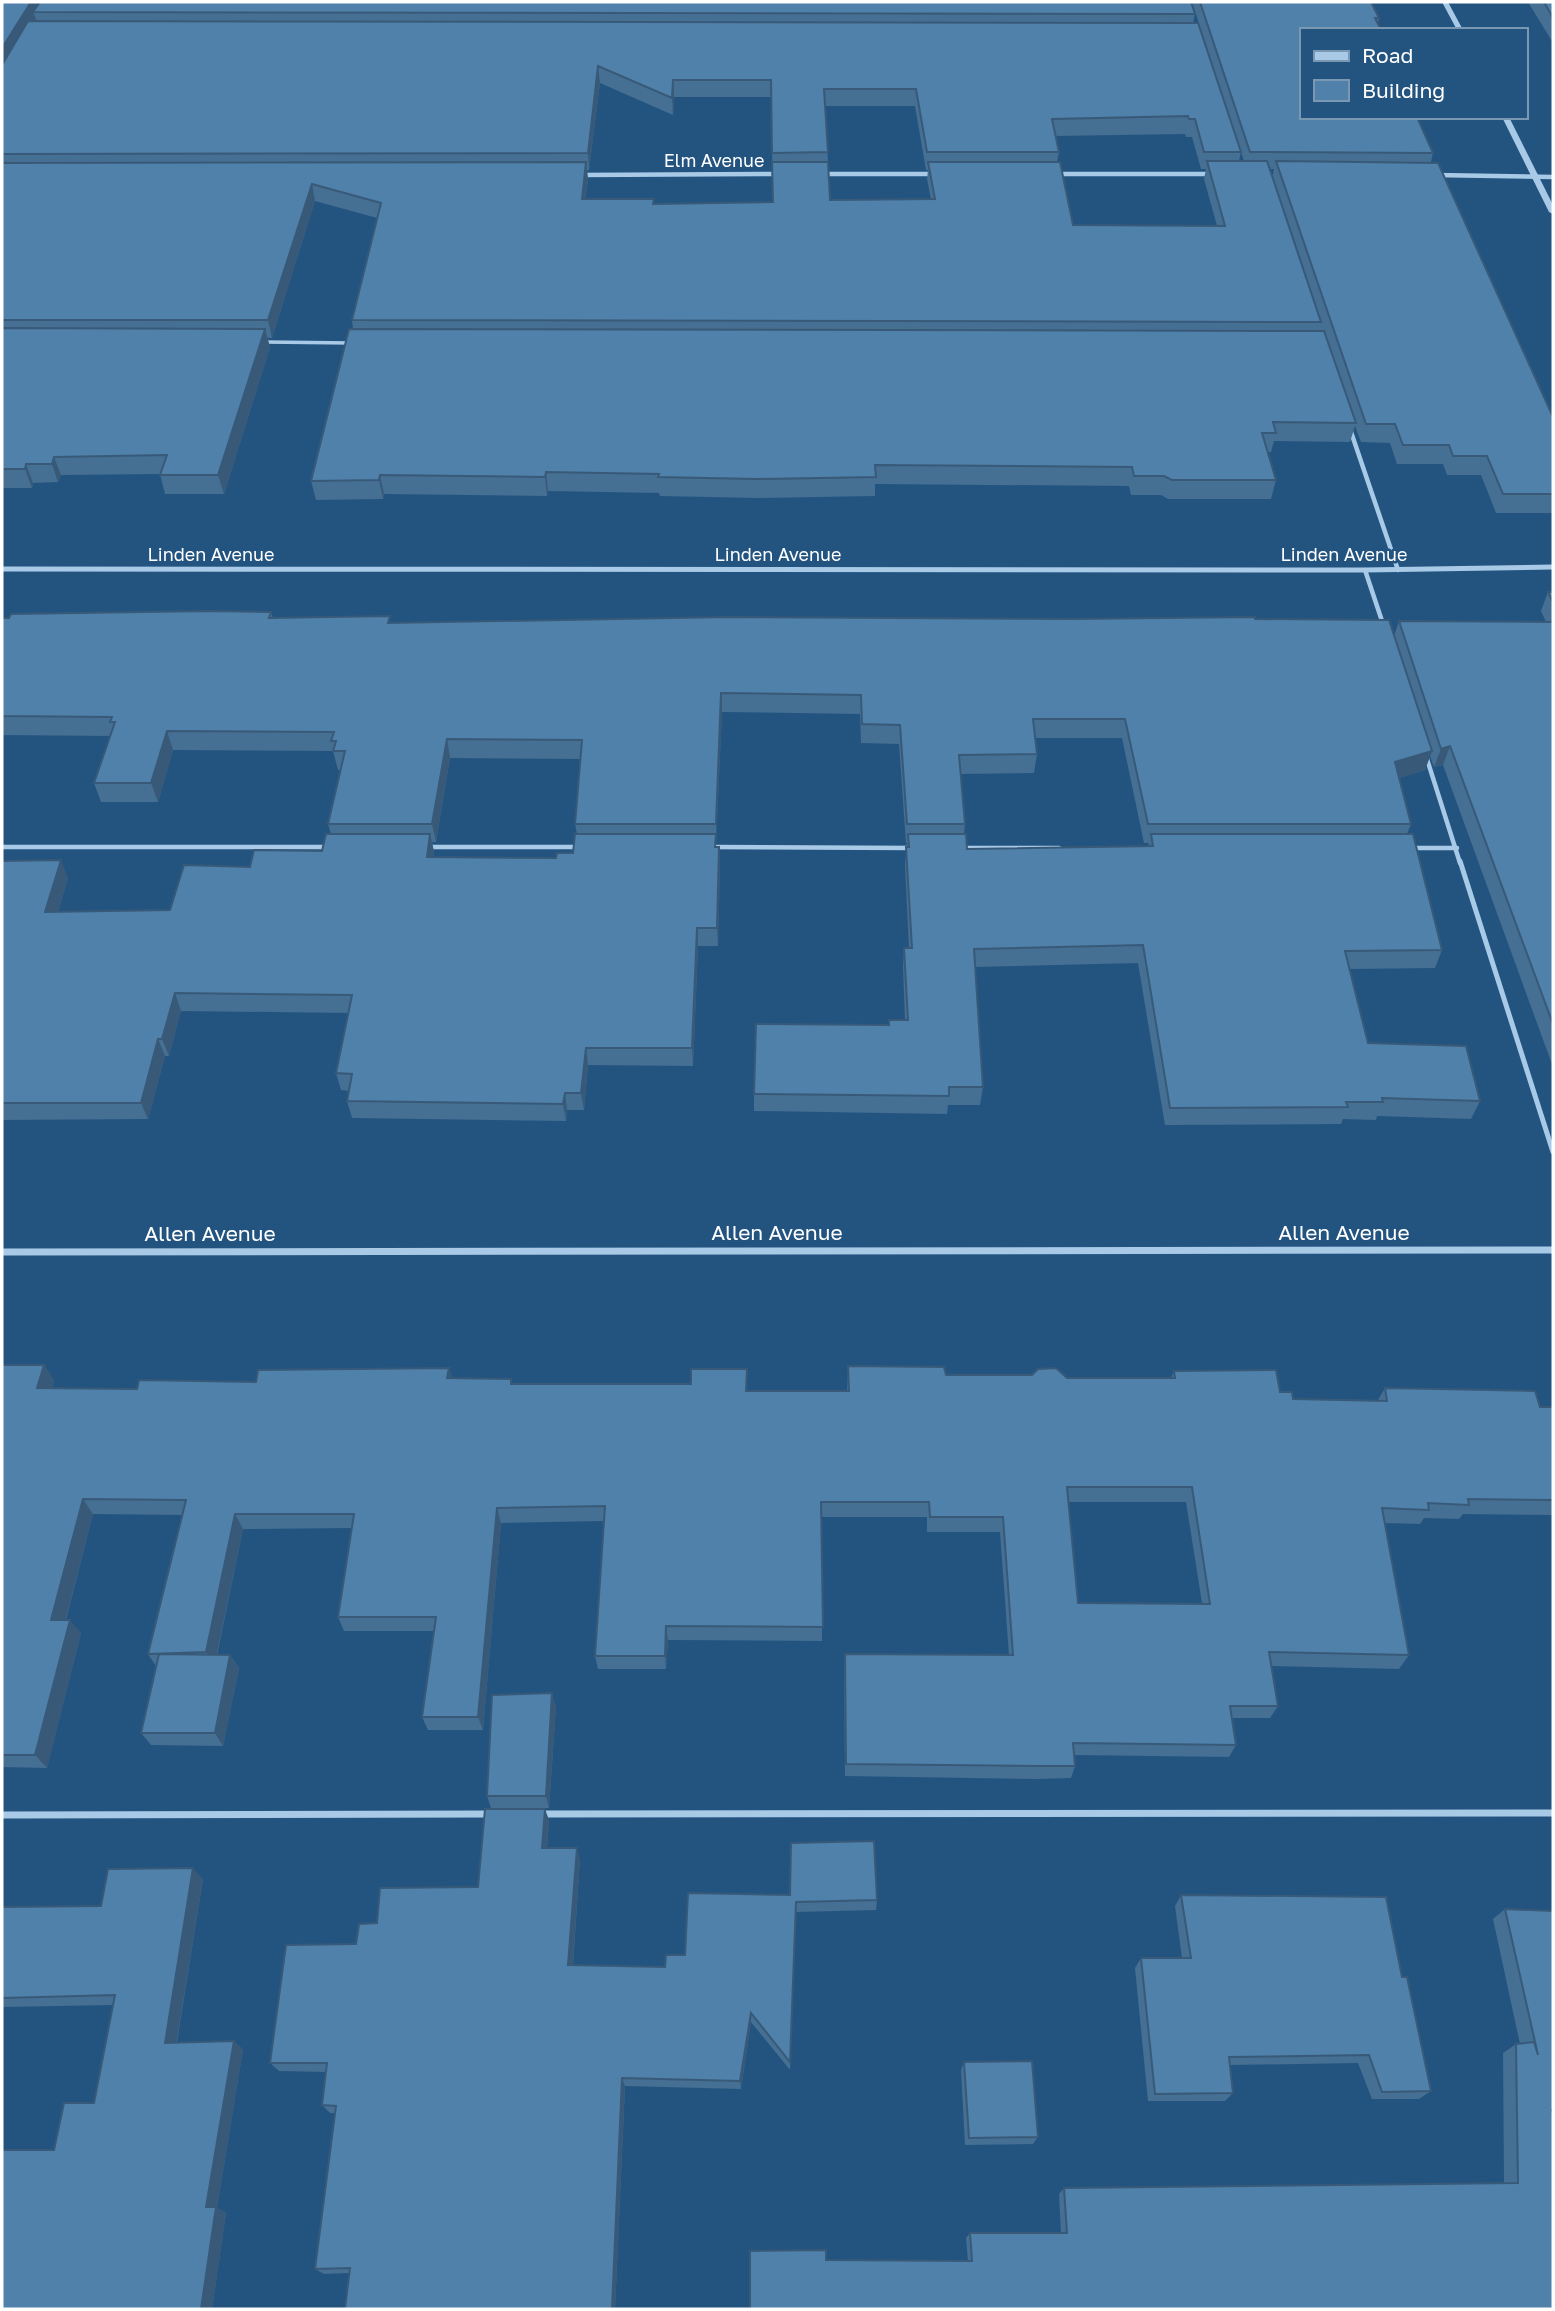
<svg xmlns="http://www.w3.org/2000/svg" width="1555" height="2311" font-family="'Golos Text',sans-serif">
  <style>
    .lines { fill: none; stroke-linecap: round; stroke-linejoin: round }
    .service-far3 { stroke: #a9cae7; stroke-width: 3.5 }
    .service-far2 { stroke: #a9cae7; stroke-width: 4.5 }
    .service-far1 { stroke: #a9cae7; stroke-width: 5 }
    .service { stroke: #a9cae7; stroke-width: 7 }
    .minor-far2 { stroke: #a9cae7; stroke-width: 4.5 }
    .minor-far1 { stroke: #a9cae7; stroke-width: 5 }
    .minor { stroke: #a9cae7; stroke-width: 7 }
    .tertiary { fill: #a9cae7; fill-rule: evenodd }
    .wall { fill: #456f93; fill-rule: evenodd }
    .shaded-wall { fill: #385a78 }
    .building { fill: #5081ab; stroke: #385a78; stroke-width: 2; fill-rule: evenodd }
    .labels { text-anchor: middle; stroke-width: 5; stroke-linejoin: round; paint-order: stroke }
    .far-street-label { font-size: 18px; fill: #fff; stroke: #235480 }
    .street-label { font-size: 21px; fill: #fff; stroke: #235480 }
  </style>
  <rect width="100%" height="100%" fill="#235480"/>
  <g class="lines">
    <path class="service-far3" d="M 264,342 L 352,343"/>
    <path class="service-far2" d="M 1350,429 L 1398,570
      M 1365,570 L 1384,627
      M 1426,756 L 1460,863
      M 2,847 L 328,847
      M 428,847 L 580,847
      M 712,847 L 912,848
      M 960,848 L 1059,848
      M 1412,848 L 1457,848"/>
    <path class="service-far1" d="M 1460,861 L 1553,1152"/>
    <path class="service" d="M 540,1814 L 1553,1813
      M 2,1815 L 492,1814"/>
    <path class="minor-far2" d="M 821,174 L 936,174
      M 1056,174 L 1212,174
      M 580,175 L 782,174
      M 1434,175 L 1553,177"/>
    <path class="minor-far1" d="M 2,569 L 1365,570 L 1553,567"/>
    <path class="minor" d="M 2,1252 L 1553,1250"/>
    <path class="tertiary" d="M 1442,2 L 1448,2 L 1463,30 L 1457,30 Z
      M 1502,117 L 1509,117 L 1553,205 L 1553,214 L 1549,212 Z"/>
  </g>
  <path class="wall" d="M 2,2 L 1195,14 L 1193,23 L 1241,152 L 1239,161 L 1244,161 L 1192,2 L 1371,2 L 1379,18 L 1378,23 L 1301,30 L 1433,153 L 1431,162 L 1553,417 L 1553,513 L 1496,513 L 1481,475 L 1447,475 L 1443,464 L 1397,464 L 1390,443 L 1361,442 L 1355,426 L 1350,442 L 1274,441 L 1271,452 L 1267,452 L 1276,480 L 1271,499 L 1168,499 L 1161,495 L 1131,495 L 1129,486 L 875,484 L 875,496 L 757,498 L 660,496 L 659,493 L 548,491 L 547,496 L 384,494 L 383,499 L 316,500 L 311,481 L 353,329 L 352,320 L 377,218 L 315,201 L 272,338 L 267,338 L 270,347 L 224,494 L 165,494 L 160,474 L 61,475 L 58,482 L 33,483 L 32,488 L 2,488 ZM 600,83 L 673,115 L 674,97 L 771,97 L 773,202 L 654,204 L 654,199 L 585,199 L 588,180 L 587,170 L 589,170 ZM 825,106 L 915,106 L 926,170 L 928,170 L 927,179 L 931,199 L 830,200 ZM 1185,134 L 1186,137 L 1192,137 L 1201,169 L 1206,169 L 1204,179 L 1217,226 L 1073,225 L 1057,162 L 1059,152 L 1055,136 ZM 1269,169 L 1274,169 L 1272,178 Z
    M 1528,2 L 1553,2 L 1553,43 Z
    M 1548,592 L 1553,592 L 1553,1067 L 1443,765 L 1434,767 L 1430,756 L 1425,770 L 1399,778 L 1411,824 L 1407,834 L 1442,950 L 1435,968 L 1350,969 L 1368,1043 L 1480,1101 L 1471,1119 L 1377,1116 L 1376,1120 L 1343,1119 L 1341,1124 L 1165,1125 L 1138,963 L 975,967 L 983,1087 L 980,1105 L 948,1105 L 947,1114 L 754,1111 L 754,1094 L 889,1025 L 889,1020 L 905,1020 L 903,967 L 904,948 L 909,948 L 905,865 L 907,843 L 906,843 L 899,744 L 861,743 L 860,714 L 722,712 L 716,843 L 716,847 L 719,847 L 720,865 L 718,946 L 698,946 L 693,1066 L 588,1065 L 584,1110 L 567,1110 L 566,1121 L 352,1118 L 347,1101 L 349,1091 L 341,1090 L 336,1073 L 348,1013 L 181,1011 L 169,1056 L 165,1056 L 148,1119 L 2,1120 L 2,861 L 68,878 L 58,912 L 170,910 L 250,867 L 322,851 L 331,834 L 328,824 L 340,770 L 338,770 L 333,751 L 173,750 L 158,802 L 101,802 L 94,783 L 110,736 L 2,735 L 2,618 L 271,612 L 273,618 L 391,623 L 1255,619 L 1394,636 L 1399,621 L 1546,622 L 1541,611 ZM 1035,738 L 1122,738 L 1144,843 L 1149,843 L 1148,846 L 967,849 L 964,834 L 965,824 L 960,774 L 1034,773 L 1037,754 ZM 450,758 L 580,759 L 575,824 L 577,834 L 573,853 L 556,858 L 433,857 L 434,852 L 432,842 L 436,842 Z
    M 2,1365 L 44,1365 L 54,1381 L 52,1388 L 137,1389 L 449,1368 L 452,1378 L 511,1379 L 512,1384 L 747,1391 L 847,1391 L 848,1366 L 946,1375 L 1067,1378 L 1171,1378 L 1174,1371 L 1280,1392 L 1293,1399 L 1378,1400 L 1385,1388 L 1540,1407 L 1553,1407 L 1553,1515 L 1463,1514 L 1459,1519 L 1424,1518 L 1420,1524 L 1385,1523 L 1409,1655 L 1399,1669 L 1271,1666 L 1278,1706 L 1270,1718 L 1232,1718 L 1236,1745 L 1229,1757 L 1074,1755 L 1075,1766 L 1071,1778 L 1037,1779 L 845,1776 L 844,1668 L 845,1654 L 1009,1655 L 1000,1532 L 927,1532 L 927,1517 L 822,1517 L 822,1641 L 668,1640 L 666,1669 L 598,1669 L 595,1656 L 604,1521 L 501,1523 L 483,1730 L 428,1730 L 422,1717 L 434,1631 L 344,1631 L 338,1617 L 352,1528 L 243,1529 L 217,1655 L 230,1655 L 239,1668 L 223,1746 L 151,1745 L 141,1733 L 156,1666 L 148,1654 L 182,1515 L 93,1514 L 66,1620 L 81,1633 L 47,1768 L 2,1767 ZM 1069,1502 L 1186,1502 L 1202,1603 L 1078,1603 Z
    M 556,1706 L 549,1808 L 491,1808 L 487,1796 Z
    M 549,1820 L 547,1848 L 580,1859 L 573,1965 L 665,1967 L 685,1955 L 688,1893 L 877,1900 L 876,1910 L 796,1912 L 790,2070 L 751,2022 L 741,2089 L 625,2086 L 615,2309 L 345,2309 L 349,2273 L 324,2274 L 315,2269 L 335,2113 L 330,2113 L 322,2105 L 326,2072 L 279,2071 L 270,2063 L 356,1944 L 377,1923 L 478,1887 Z
    M 203,1879 L 177,2042 L 243,2049 L 217,2208 L 226,2213 L 212,2309 L 2,2309 L 54,2150 L 94,2103 L 113,2005 L 2,2007 L 2,1907 L 101,1906 Z
    M 1181,1895 L 1402,1977 L 1431,2091 L 1419,2099 L 1372,2099 L 1358,2063 L 1230,2065 L 1233,2093 L 1225,2101 L 1148,2101 L 1135,1968 L 1141,1958 L 1182,1958 L 1175,1906 Z
    M 1505,1909 L 1553,1911 L 1553,2309 L 826,2260 L 968,2261 L 966,2238 L 970,2233 L 1061,2233 L 1059,2194 L 1064,2188 L 1504,2183 L 1503,2053 L 1516,2044 L 1520,2044 L 1493,1919 Z
    M 964,2062 L 1038,2137 L 1033,2144 L 965,2145 L 961,2070 Z"/>
  <path class="shaded-wall" d="M 31,2 L 46,2 L 33,12 L 36,19 L 2,74 L 2,48 Z
    M 598,66 L 600,83 L 589,170 L 588,153 Z
    M 673,80 L 674,97 L 673,115 L 672,98 Z
    M 586,162 L 588,180 L 583,217 L 582,199 Z
    M 312,184 L 315,201 L 272,338 L 268,320 Z
    M 265,329 L 270,347 L 224,494 L 218,475 Z
    M 54,457 L 61,475 L 58,482 L 52,464 Z
    M 26,464 L 33,483 L 32,488 L 25,469 Z
    M 546,472 L 548,491 L 547,496 L 545,477 Z
    M 380,475 L 384,494 L 383,499 L 379,480 Z
    M 721,693 L 722,712 L 716,843 L 716,824 Z
    M 167,731 L 173,750 L 158,802 L 151,783 Z
    M 447,739 L 450,758 L 436,842 L 432,824 Z
    M 1450,746 L 1443,765 L 1434,767 L 1441,749 Z
    M 1432,751 L 1425,770 L 1389,781 L 1395,762 Z
    M 430,834 L 434,852 L 430,875 L 427,857 Z
    M 719,847 L 720,865 L 718,946 L 717,928 Z
    M 61,860 L 68,878 L 53,930 L 45,912 Z
    M 697,928 L 698,946 L 693,1066 L 692,1048 Z
    M 175,993 L 181,1011 L 169,1056 L 162,1039 Z
    M 158,1039 L 165,1056 L 148,1119 L 141,1103 Z
    M 586,1048 L 588,1065 L 584,1110 L 581,1093 Z
    M 565,1093 L 567,1110 L 566,1121 L 563,1104 Z
    M 44,1365 L 54,1381 L 48,1404 L 37,1388 Z
    M 449,1368 L 454,1384 L 447,1378 Z
    M 83,1499 L 93,1514 L 62,1633 L 51,1620 Z
    M 497,1508 L 501,1523 L 483,1730 L 478,1717 Z
    M 235,1514 L 243,1529 L 214,1666 L 206,1652 Z
    M 70,1620 L 81,1633 L 47,1768 L 35,1755 Z
    M 666,1626 L 668,1640 L 666,1669 L 665,1656 Z
    M 230,1655 L 239,1668 L 223,1746 L 215,1733 Z
    M 552,1693 L 556,1706 L 549,1808 L 546,1796 Z
    M 545,1809 L 549,1820 L 546,1859 L 542,1848 Z
    M 577,1848 L 580,1859 L 572,1975 L 568,1965 Z
    M 193,1868 L 203,1879 L 175,2051 L 165,2043 Z
    M 751,2013 L 751,2022 L 741,2089 L 740,2081 Z
    M 234,2041 L 243,2049 L 217,2208 L 226,2213 L 212,2309 L 201,2309 L 206,2207 Z
    M 622,2078 L 625,2086 L 615,2309 L 612,2309 Z"/>
  <path class="building" d="M 2,2 L 31,2 L 2,48 Z
    M 40,2 L 1191,2 L 1195,14 L 33,12 Z
    M 1200,2 L 1371,2 L 1379,18 L 1375,18 L 1381,30 L 1301,30 L 1301,117 L 1417,117 L 1433,153 L 1250,152 Z
    M 1544,2 L 1553,2 L 1553,18 Z
    M 28,21 L 1198,23 L 1241,152 L 1204,152 L 1195,119 L 1189,119 L 1188,116 L 1052,119 L 1059,152 L 927,152 L 916,89 L 824,89 L 828,152 L 772,153 L 771,80 L 673,80 L 672,98 L 598,66 L 588,153 L 2,154 L 2,65 Z
    M 1207,161 L 1267,161 L 1321,322 L 352,320 L 381,203 L 312,184 L 268,320 L 2,320 L 2,163 L 586,162 L 582,199 L 654,199 L 653,204 L 773,202 L 772,162 L 828,162 L 830,200 L 935,199 L 928,162 L 1060,162 L 1073,225 L 1225,226 Z
    M 1276,161 L 1438,163 L 1553,417 L 1553,494 L 1503,494 L 1487,456 L 1453,456 L 1449,445 L 1403,445 L 1395,424 L 1366,424 Z
    M 2,328 L 265,329 L 218,475 L 160,475 L 167,455 L 54,457 L 52,464 L 26,464 L 25,469 L 2,469 Z
    M 349,329 L 1324,331 L 1356,423 L 1273,422 L 1276,433 L 1262,433 L 1276,480 L 1172,480 L 1164,476 L 1134,476 L 1132,467 L 875,465 L 876,477 L 756,479 L 658,477 L 659,474 L 546,472 L 545,477 L 380,475 L 379,480 L 311,481 Z
    M 1548,592 L 1553,592 L 1553,602 Z
    M 210,611 L 271,612 L 269,618 L 390,616 L 388,623 L 729,617 L 1072,619 L 1255,617 L 1255,619 L 1389,620 L 1432,751 L 1395,762 L 1411,824 L 1148,824 L 1125,719 L 1033,719 L 1037,754 L 959,755 L 965,824 L 907,824 L 900,725 L 862,724 L 861,695 L 721,693 L 716,824 L 575,824 L 582,740 L 447,739 L 432,824 L 328,824 L 345,751 L 333,751 L 336,741 L 331,741 L 334,732 L 167,731 L 151,783 L 94,783 L 115,722 L 110,722 L 112,717 L 2,716 L 2,618 L 9,618 L 11,614 Z
    M 1399,621 L 1553,622 L 1553,1024 L 1450,746 L 1441,749 Z
    M 326,834 L 430,834 L 427,857 L 556,858 L 557,853 L 573,853 L 575,834 L 716,834 L 715,847 L 719,847 L 717,928 L 697,928 L 692,1048 L 586,1048 L 581,1093 L 565,1093 L 563,1104 L 347,1101 L 352,1074 L 336,1073 L 352,995 L 175,993 L 162,1039 L 158,1039 L 141,1103 L 2,1103 L 2,861 L 61,860 L 45,912 L 170,910 L 184,865 L 250,867 L 254,850 L 322,851 Z
    M 908,834 L 966,834 L 967,849 L 1153,846 L 1151,834 L 1413,834 L 1442,950 L 1345,951 L 1368,1043 L 1466,1046 L 1480,1101 L 1382,1098 L 1383,1102 L 1346,1102 L 1348,1107 L 1170,1108 L 1143,945 L 974,949 L 983,1087 L 949,1087 L 949,1096 L 754,1094 L 756,1024 L 889,1025 L 889,1020 L 908,1020 L 904,948 L 912,948 L 906,847 L 909,847 Z
    M 2,1365 L 44,1365 L 37,1388 L 137,1389 L 139,1380 L 256,1382 L 258,1370 L 449,1368 L 447,1378 L 511,1379 L 511,1384 L 691,1384 L 691,1369 L 747,1369 L 746,1391 L 849,1391 L 848,1366 L 944,1367 L 946,1375 L 1032,1375 L 1038,1369 L 1056,1368 L 1067,1378 L 1175,1378 L 1174,1371 L 1276,1370 L 1280,1392 L 1292,1392 L 1293,1399 L 1387,1401 L 1385,1388 L 1535,1391 L 1540,1407 L 1553,1407 L 1553,1500 L 1468,1499 L 1469,1505 L 1428,1503 L 1429,1510 L 1382,1508 L 1409,1655 L 1269,1652 L 1278,1706 L 1230,1706 L 1236,1745 L 1073,1743 L 1075,1766 L 1042,1766 L 846,1764 L 845,1654 L 1013,1655 L 1003,1517 L 930,1517 L 929,1502 L 821,1502 L 823,1627 L 666,1626 L 665,1656 L 595,1656 L 605,1506 L 497,1508 L 478,1717 L 422,1717 L 436,1617 L 338,1617 L 354,1514 L 235,1514 L 206,1652 L 148,1654 L 186,1500 L 83,1499 L 51,1620 L 70,1620 L 35,1755 L 2,1755 ZM 1067,1487 L 1192,1487 L 1210,1604 L 1078,1603 Z
    M 159,1654 L 230,1655 L 215,1733 L 141,1733 Z
    M 552,1693 L 546,1796 L 487,1796 L 492,1695 Z
    M 485,1809 L 545,1809 L 542,1848 L 577,1848 L 568,1965 L 665,1967 L 666,1955 L 685,1955 L 688,1893 L 790,1895 L 791,1843 L 874,1841 L 877,1900 L 796,1902 L 790,2062 L 751,2013 L 740,2081 L 622,2078 L 612,2309 L 345,2309 L 350,2268 L 315,2269 L 336,2106 L 322,2105 L 327,2063 L 270,2063 L 286,1945 L 356,1944 L 359,1924 L 377,1923 L 380,1888 L 478,1887 Z
    M 193,1868 L 165,2043 L 234,2041 L 206,2207 L 216,2207 L 201,2309 L 2,2309 L 2,2150 L 54,2150 L 64,2103 L 94,2103 L 115,1995 L 2,1998 L 2,1907 L 101,1906 L 108,1869 Z
    M 1181,1895 L 1386,1897 L 1402,1977 L 1407,1977 L 1431,2091 L 1382,2092 L 1369,2055 L 1229,2057 L 1233,2093 L 1155,2094 L 1141,1958 L 1191,1958 Z
    M 1505,1909 L 1553,1911 L 1553,2110 L 1552,2110 L 1553,2114 L 1553,2309 L 750,2309 L 750,2251 L 826,2250 L 826,2260 L 972,2261 L 970,2233 L 1067,2233 L 1064,2188 L 1518,2183 L 1516,2044 L 1534,2042 L 1538,2055 Z
    M 1032,2061 L 1038,2137 L 969,2138 L 964,2062 Z"/>
  <g class="labels">
    <g class="far-street-label">
      <text x="714" y="167">Elm Avenue</text>
      <text x="211" y="561">Linden Avenue</text>
      <text x="778" y="561">Linden Avenue</text>
      <text x="1344" y="561">Linden Avenue</text>
    </g>
    <g class="street-label">
      <text x="777" y="1240">Allen Avenue</text>
      <text x="1344" y="1240">Allen Avenue</text>
      <text x="210" y="1241">Allen Avenue</text>
    </g>
  </g>
  <rect width="1555" height="2311" fill="none" stroke="#ffffff" stroke-width="7"/>
  <rect x="1300" y="28" width="228" height="91" fill="#235480" stroke="#7b98b3" stroke-width="2"/>
  <rect x="1314" y="51" width="35" height="10" fill="#a9cae7" stroke="#7b98b3" stroke-width="2"/>
  <text x="1362" y="63" font-size="21" fill="#ffffff">Road</text>
  <rect x="1314" y="80" width="35" height="21" fill="#5081ab" stroke="#7b98b3" stroke-width="2"/>
  <text x="1362" y="98" font-size="21" fill="#ffffff">Building</text>
</svg>
